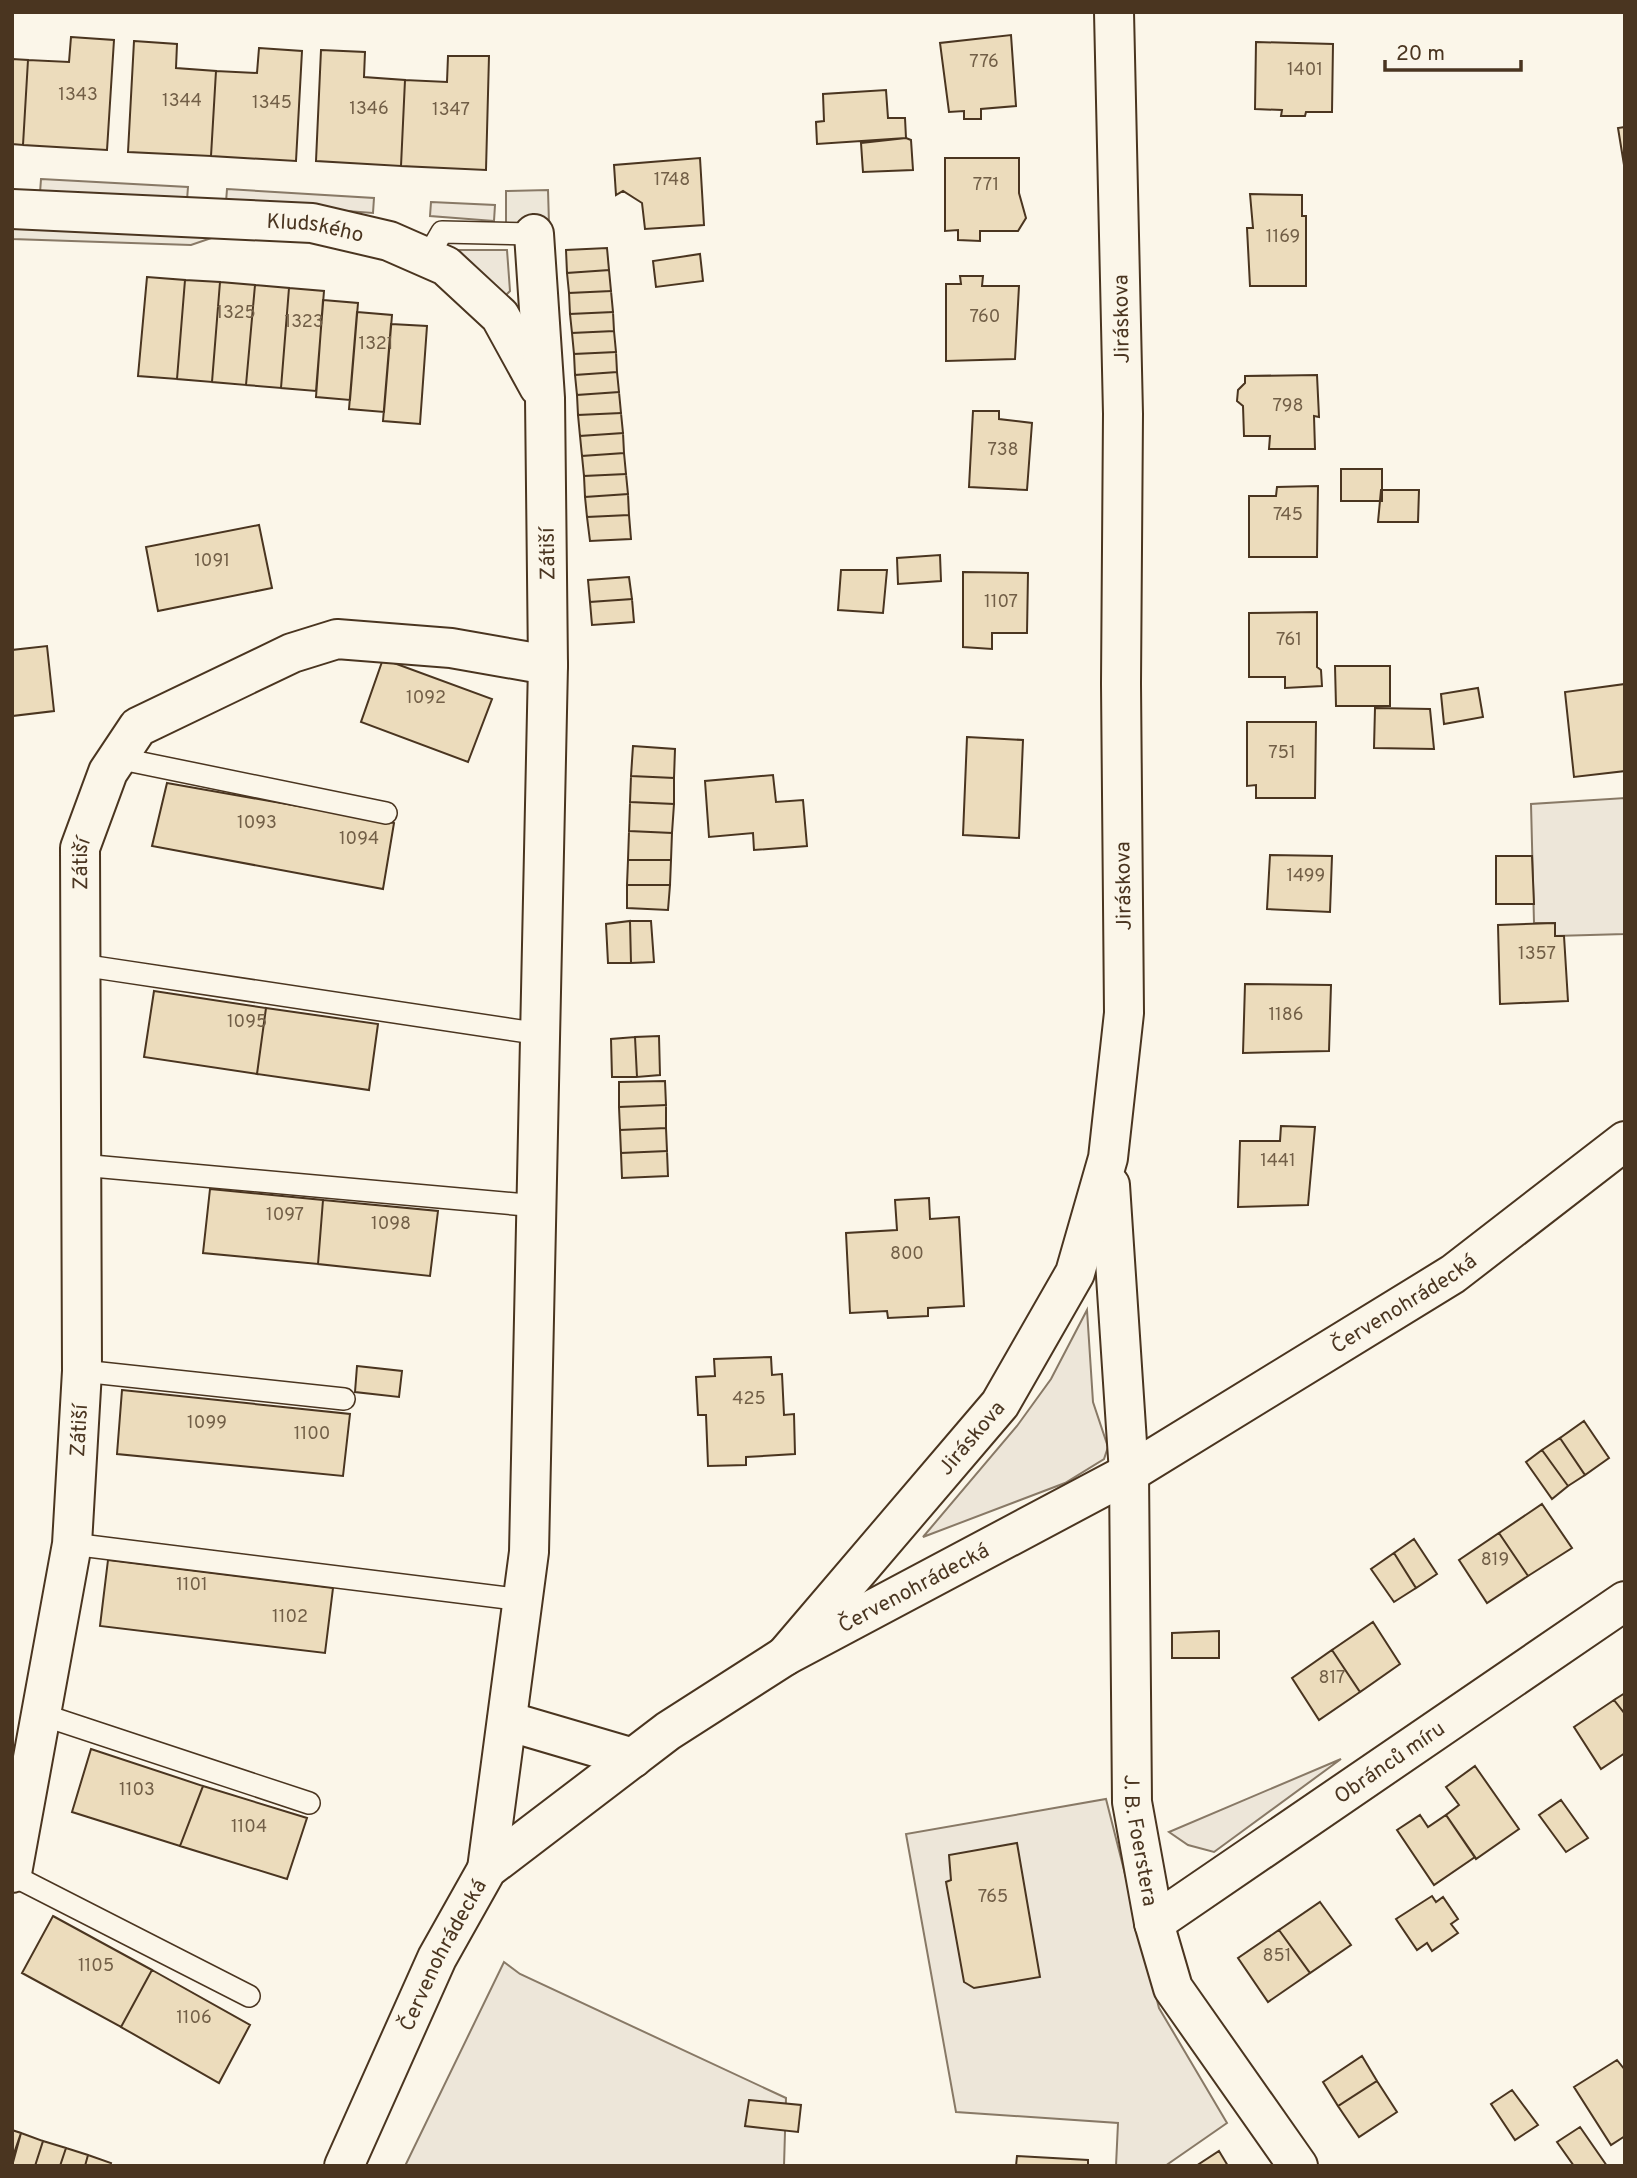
<svg xmlns="http://www.w3.org/2000/svg" width="1637" height="2178" font-family="Overpass,sans-serif">
  <style>
    .green { fill: #ede6d9; stroke: #887966; stroke-width: 2 }
    .parking { fill: #ede7d9; stroke: #887966; stroke-width: 2 }
    .building { fill: #ecdcbc; stroke: #4a3520; stroke-width: 2 }
    .lines { fill: none; stroke-linecap: round; stroke-linejoin: round }
    .service-casing { stroke: #4a3520; stroke-width: 24 }
    .minor-casing { stroke: #4a3520; stroke-width: 42 }
    .tertiary-casing { stroke: #4a3520; stroke-width: 42 }
    .service { stroke: #fbf6e9; stroke-width: 21 }
    .minor { stroke: #fbf6e9; stroke-width: 38 }
    .tertiary { stroke: #fbf6e9; stroke-width: 38 }
    .labels { text-anchor: middle; stroke-width: 5; stroke-linejoin: round; paint-order: stroke }
    .number-label { font-size: 18px; fill: #725f47 }
    .street-label { font-size: 21px; fill: #4a3520; stroke: #fbf6e9 }
  </style>
  <rect width="100%" height="100%" fill="#fbf6e9"/>
  <path class="green" d="M 41,179 L 188,187 L 187,200 L 40,193 Z
    M 227,189 L 374,198 L 373,213 L 226,202 Z
    M 431,202 L 495,205 L 494,221 L 430,216 Z
    M 453,250 L 507,250 L 510,291 L 504,297 Z
    M 1625,798 L 1625,934 L 1555,936 L 1555,923 L 1534,923 L 1531,804 Z
    M 1087,1310 L 1093,1402 L 1108,1447 L 1104,1459 L 1065,1483 L 923,1537 L 1017,1426 L 1051,1379 Z
    M 1341,1759 L 1214,1852 L 1188,1845 L 1169,1832 Z
    M 1106,1799 L 1159,2008 L 1227,2123 L 1165,2166 L 1116,2166 L 1118,2123 L 956,2112 L 906,1834 Z
    M 504,1962 L 520,1974 L 786,2098 L 784,2166 L 405,2166 Z"/>
  <path class="parking" d="M 548,190 L 549,224 L 506,224 L 506,191 Z
    M 12,222 L 226,233 L 191,245 L 12,239 Z"/>
  <path class="building" d="M 1011,35 L 1016,106 L 981,109 L 981,119 L 964,119 L 964,111 L 949,112 L 940,43 Z
    M 71,37 L 114,40 L 107,150 L 23,145 L 28,60 L 69,62 Z
    M 134,41 L 177,44 L 176,68 L 216,71 L 211,156 L 128,152 Z
    M 1256,42 L 1333,44 L 1332,112 L 1306,112 L 1305,116 L 1281,116 L 1282,110 L 1255,109 Z
    M 259,48 L 302,51 L 296,161 L 211,156 L 216,71 L 257,73 Z
    M 321,50 L 365,52 L 364,77 L 405,80 L 401,166 L 316,161 Z
    M 448,56 L 489,56 L 486,170 L 401,166 L 405,80 L 447,82 Z
    M 12,59 L 28,60 L 23,145 L 12,144 Z
    M 886,90 L 888,118 L 905,118 L 906,138 L 817,144 L 816,122 L 824,121 L 823,94 Z
    M 1625,127 L 1625,171 L 1618,128 Z
    M 906,138 L 911,140 L 913,170 L 863,172 L 861,143 Z
    M 700,158 L 704,225 L 645,229 L 642,203 L 623,191 L 616,195 L 614,165 Z
    M 945,158 L 1019,158 L 1019,193 L 1026,218 L 1018,231 L 980,231 L 980,241 L 958,240 L 958,230 L 945,231 Z
    M 1250,194 L 1302,195 L 1302,216 L 1306,216 L 1306,286 L 1250,286 L 1247,228 L 1253,228 Z
    M 607,248 L 609,270 L 567,273 L 566,250 Z
    M 700,254 L 703,281 L 656,287 L 653,261 Z
    M 609,270 L 611,291 L 569,293 L 567,273 Z
    M 960,276 L 983,276 L 982,286 L 1019,286 L 1015,359 L 946,361 L 946,284 L 961,284 Z
    M 147,277 L 185,280 L 177,379 L 138,376 Z
    M 185,280 L 220,282 L 212,382 L 177,379 Z
    M 220,282 L 255,285 L 246,385 L 212,382 Z
    M 255,285 L 289,288 L 281,388 L 246,385 Z
    M 289,288 L 324,291 L 316,391 L 281,388 Z
    M 611,291 L 613,312 L 570,314 L 569,293 Z
    M 323,300 L 358,303 L 350,400 L 316,397 Z
    M 357,312 L 392,315 L 384,412 L 349,409 Z
    M 613,312 L 614,331 L 572,333 L 570,314 Z
    M 391,324 L 427,326 L 420,424 L 383,421 Z
    M 614,331 L 616,352 L 574,354 L 572,333 Z
    M 616,352 L 617,372 L 575,375 L 574,354 Z
    M 617,372 L 619,392 L 577,395 L 575,375 Z
    M 1317,375 L 1319,417 L 1314,416 L 1315,449 L 1269,449 L 1270,436 L 1244,436 L 1243,406 L 1237,401 L 1238,390 L 1245,383 L 1245,376 Z
    M 619,392 L 621,413 L 578,415 L 577,395 Z
    M 973,411 L 999,411 L 999,419 L 1032,423 L 1027,490 L 969,487 Z
    M 621,413 L 623,433 L 580,436 L 578,415 Z
    M 623,433 L 624,453 L 582,456 L 580,436 Z
    M 624,453 L 626,474 L 584,476 L 582,456 Z
    M 1341,469 L 1382,469 L 1382,501 L 1341,501 Z
    M 626,474 L 628,494 L 585,497 L 584,476 Z
    M 1318,486 L 1317,557 L 1249,557 L 1249,496 L 1276,496 L 1277,487 Z
    M 1381,490 L 1419,490 L 1418,522 L 1378,522 Z
    M 628,494 L 629,515 L 587,517 L 585,497 Z
    M 629,515 L 631,539 L 590,541 L 587,517 Z
    M 259,525 L 272,588 L 158,611 L 146,547 Z
    M 940,555 L 941,581 L 898,584 L 897,558 Z
    M 841,570 L 887,570 L 883,613 L 838,610 Z
    M 963,572 L 1028,573 L 1027,633 L 992,633 L 992,649 L 963,647 Z
    M 629,577 L 632,599 L 590,602 L 588,580 Z
    M 632,599 L 634,622 L 592,625 L 590,602 Z
    M 1317,612 L 1317,667 L 1321,670 L 1322,686 L 1285,688 L 1285,677 L 1249,677 L 1249,613 Z
    M 47,646 L 54,711 L 12,716 L 12,650 Z
    M 383,659 L 492,699 L 468,762 L 361,722 Z
    M 1335,666 L 1390,666 L 1390,706 L 1336,706 Z
    M 1625,684 L 1625,771 L 1574,777 L 1565,692 Z
    M 1478,688 L 1483,717 L 1444,724 L 1441,694 Z
    M 1375,708 L 1430,709 L 1434,749 L 1374,748 Z
    M 1247,722 L 1316,722 L 1315,798 L 1256,798 L 1256,785 L 1247,786 Z
    M 967,737 L 1023,740 L 1019,838 L 963,835 Z
    M 633,746 L 675,749 L 674,778 L 631,776 Z
    M 773,775 L 776,802 L 803,800 L 807,846 L 754,850 L 753,833 L 709,837 L 705,781 Z
    M 631,776 L 674,778 L 674,804 L 630,802 Z
    M 167,783 L 394,823 L 383,889 L 152,846 Z
    M 630,802 L 674,804 L 672,833 L 629,831 Z
    M 629,831 L 672,833 L 671,860 L 628,860 Z
    M 1270,855 L 1332,856 L 1330,912 L 1267,909 Z
    M 1496,856 L 1532,856 L 1534,904 L 1496,904 Z
    M 628,860 L 671,860 L 670,885 L 627,885 Z
    M 627,885 L 670,885 L 668,910 L 627,908 Z
    M 630,921 L 651,921 L 654,962 L 631,963 Z
    M 630,921 L 631,963 L 608,963 L 606,924 Z
    M 1555,923 L 1555,936 L 1564,936 L 1568,1001 L 1500,1004 L 1498,925 Z
    M 1245,984 L 1331,985 L 1329,1051 L 1243,1053 Z
    M 154,991 L 266,1008 L 257,1074 L 144,1057 Z
    M 266,1008 L 378,1024 L 369,1090 L 257,1074 Z
    M 659,1036 L 660,1075 L 637,1077 L 635,1037 Z
    M 635,1037 L 637,1077 L 612,1077 L 611,1039 Z
    M 665,1081 L 666,1105 L 619,1107 L 619,1082 Z
    M 666,1105 L 666,1128 L 620,1130 L 619,1107 Z
    M 1281,1126 L 1315,1127 L 1308,1205 L 1238,1207 L 1240,1141 L 1280,1141 Z
    M 666,1128 L 667,1151 L 621,1153 L 620,1130 Z
    M 667,1151 L 668,1176 L 622,1178 L 621,1153 Z
    M 210,1189 L 323,1200 L 318,1264 L 203,1253 Z
    M 929,1198 L 930,1219 L 959,1217 L 964,1306 L 928,1308 L 928,1316 L 888,1318 L 887,1311 L 850,1313 L 846,1233 L 897,1230 L 895,1200 Z
    M 323,1200 L 438,1211 L 430,1276 L 318,1264 Z
    M 771,1357 L 772,1375 L 782,1374 L 784,1415 L 794,1414 L 795,1454 L 746,1457 L 746,1465 L 708,1466 L 706,1415 L 698,1415 L 696,1377 L 715,1376 L 714,1359 Z
    M 357,1366 L 402,1371 L 399,1397 L 355,1392 Z
    M 122,1390 L 350,1414 L 343,1476 L 117,1454 Z
    M 1584,1421 L 1609,1458 L 1585,1475 L 1560,1438 Z
    M 1560,1438 L 1585,1475 L 1568,1486 L 1542,1450 Z
    M 1542,1450 L 1568,1486 L 1552,1499 L 1526,1462 Z
    M 1542,1504 L 1572,1548 L 1528,1576 L 1499,1533 Z
    M 1499,1533 L 1528,1576 L 1487,1603 L 1459,1560 Z
    M 1414,1539 L 1437,1574 L 1416,1588 L 1394,1553 Z
    M 1394,1553 L 1416,1588 L 1394,1602 L 1371,1569 Z
    M 108,1560 L 333,1588 L 325,1653 L 100,1626 Z
    M 1373,1622 L 1400,1664 L 1360,1692 L 1332,1650 Z
    M 1219,1631 L 1219,1658 L 1172,1658 L 1172,1633 Z
    M 1332,1650 L 1360,1692 L 1319,1720 L 1292,1678 Z
    M 1625,1693 L 1625,1714 L 1614,1700 Z
    M 1614,1700 L 1625,1714 L 1625,1753 L 1601,1769 L 1574,1727 Z
    M 91,1749 L 203,1786 L 180,1846 L 72,1812 Z
    M 1475,1766 L 1519,1829 L 1476,1859 L 1446,1815 L 1459,1805 L 1446,1787 Z
    M 203,1786 L 307,1818 L 287,1879 L 180,1846 Z
    M 1561,1800 L 1588,1838 L 1566,1852 L 1539,1815 Z
    M 1420,1815 L 1428,1827 L 1446,1815 L 1475,1857 L 1434,1885 L 1397,1830 Z
    M 1017,1843 L 1040,1977 L 974,1988 L 964,1982 L 946,1882 L 951,1880 L 949,1855 Z
    M 1432,1896 L 1436,1902 L 1443,1897 L 1458,1919 L 1451,1924 L 1458,1933 L 1432,1951 L 1427,1943 L 1417,1950 L 1396,1919 Z
    M 1320,1902 L 1351,1945 L 1310,1973 L 1279,1930 Z
    M 53,1916 L 152,1970 L 121,2027 L 22,1973 Z
    M 1279,1930 L 1310,1973 L 1268,2002 L 1238,1958 Z
    M 152,1970 L 250,2025 L 219,2083 L 121,2027 Z
    M 1362,2056 L 1377,2081 L 1338,2106 L 1323,2082 Z
    M 1617,2060 L 1625,2070 L 1625,2136 L 1611,2145 L 1574,2087 Z
    M 1377,2081 L 1397,2112 L 1359,2137 L 1338,2106 Z
    M 1512,2090 L 1538,2125 L 1515,2140 L 1491,2104 Z
    M 749,2100 L 801,2105 L 798,2132 L 745,2126 Z
    M 1580,2127 L 1607,2166 L 1574,2166 L 1557,2142 Z
    M 12,2130 L 21,2133 L 12,2159 Z
    M 21,2133 L 43,2141 L 35,2166 L 12,2166 Z
    M 43,2141 L 66,2148 L 60,2166 L 35,2166 Z
    M 66,2148 L 88,2155 L 85,2166 L 60,2166 Z
    M 1219,2151 L 1228,2166 L 1196,2166 Z
    M 88,2155 L 111,2163 L 110,2166 L 85,2166 Z
    M 1017,2156 L 1088,2160 L 1088,2166 L 1016,2166 Z"/>
  <g class="lines">
    <defs>
      <path id="service" d="M 427,258 L 442,232 L 534,234
        M 117,758 L 386,813
        M 81,965 L 541,1034
        M 81,1165 L 537,1206
        M 82,1371 L 344,1399
        M 72,1544 L 523,1600
        M 40,1714 L 309,1803
        M 12,1875 L 249,1996"/>
      <g id="minor">
        <path id="s1" d="M 12,209 L 312,223 L 389,241 L 446,266 L 500,316 L 539,387"/>
        <path id="s2" d="M 1129,1473 L 1132,1802 L 1154,1923 L 1173,1988 L 1298,2166"/>
        <path d="M 507,1721 L 633,1758"/>
        <path d="M 487,1869 L 529,1552 L 548,665 L 545,398 L 534,234"/>
        <path id="s3" d="M 12,1873 L 72,1544 L 82,1371 L 80,848 L 108,772 L 138,727 L 292,653 L 337,639 L 451,648 L 548,665"/>
        <path id="s4" d="M 1154,1923 L 1625,1601"/>
      </g>
      <g id="tertiary">
        <path d="M 1110,1185 L 1129,1473"/>
        <path id="s5" d="M 785,1656 L 1000,1404 L 1075,1273 L 1108,1158 L 1124,1013 L 1121,684 L 1123,414 L 1114,12"/>
        <path id="s6" d="M 344,2166 L 437,1958 L 487,1869 L 668,1731 L 785,1656 L 1129,1473 L 1453,1274 L 1625,1141"/>
      </g>
    </defs>
    <use href="#service" class="service-casing"/>
    <use href="#minor" class="minor-casing"/>
    <use href="#tertiary" class="tertiary-casing"/>
    <use href="#service" class="service"/>
    <use href="#minor" class="minor"/>
    <use href="#tertiary" class="tertiary"/>
  </g>
  <g class="labels">
    <g class="number-label">
      <text x="984" y="67">776</text>
      <text x="1305" y="75">1401</text>
      <text x="78" y="100">1343</text>
      <text x="182" y="106">1344</text>
      <text x="272" y="108">1345</text>
      <text x="369" y="114">1346</text>
      <text x="451" y="115">1347</text>
      <text x="672" y="185">1748</text>
      <text x="986" y="190">771</text>
      <text x="1283" y="242">1169</text>
      <text x="236" y="318">1325</text>
      <text x="985" y="322">760</text>
      <text x="304" y="327">1323</text>
      <text x="376" y="349">1321</text>
      <text x="1288" y="411">798</text>
      <text x="1003" y="455">738</text>
      <text x="1288" y="520">745</text>
      <text x="212" y="566">1091</text>
      <text x="1001" y="607">1107</text>
      <text x="1289" y="645">761</text>
      <text x="426" y="703">1092</text>
      <text x="1282" y="758">751</text>
      <text x="257" y="828">1093</text>
      <text x="359" y="844">1094</text>
      <text x="1306" y="881">1499</text>
      <text x="1537" y="959">1357</text>
      <text x="1286" y="1020">1186</text>
      <text x="247" y="1027">1095</text>
      <text x="1278" y="1166">1441</text>
      <text x="285" y="1220">1097</text>
      <text x="391" y="1229">1098</text>
      <text x="907" y="1259">800</text>
      <text x="749" y="1404">425</text>
      <text x="207" y="1428">1099</text>
      <text x="312" y="1439">1100</text>
      <text x="1495" y="1565">819</text>
      <text x="192" y="1590">1101</text>
      <text x="290" y="1622">1102</text>
      <text x="1332" y="1683">817</text>
      <text x="137" y="1795">1103</text>
      <text x="249" y="1832">1104</text>
      <text x="993" y="1902">765</text>
      <text x="1277" y="1961">851</text>
      <text x="96" y="1971">1105</text>
      <text x="194" y="2023">1106</text>
    </g>
    <g class="street-label">
      <text dy="7" stroke="none"><textPath href="#s1" startOffset="304">Kludského</textPath></text>
      <text transform="translate(1121 319) rotate(-91)" y="7">Jiráskova</text>
      <text transform="translate(547 554) rotate(-91)" y="7">Zátiší</text>
      <text dy="7" stroke="none"><textPath href="#s3" startOffset="1015">Zátiší</textPath></text>
      <text transform="translate(1123 886) rotate(-91)" y="7">Jiráskova</text>
      <text dy="7" stroke="none"><textPath href="#s6" startOffset="1409">Červenohrádecká</textPath></text>
      <text dy="7" stroke="none"><textPath href="#s3" startOffset="448">Zátiší</textPath></text>
      <text dy="7" stroke="none"><textPath href="#s5" startOffset="287">Jiráskova</textPath></text>
      <text dy="7" stroke="none"><textPath href="#s6" startOffset="842">Červenohrádecká</textPath></text>
      <text dy="7" stroke="none"><textPath href="#s4" startOffset="285">Obránců míru</textPath></text>
      <text dy="7" stroke="none"><textPath href="#s2" startOffset="368">J. B. Foerstera</textPath></text>
      <text dy="7" stroke="none"><textPath href="#s6" startOffset="233">Červenohrádecká</textPath></text>
    </g>
  </g>
  <rect width="1637" height="2178" fill="none" stroke="#4a3520" stroke-width="28"/>
  <path d="M1385 60v10h136v-10" fill="none" stroke="#4a3520" stroke-width="3.5"/>
  <text x="1396" y="60" font-size="21" fill="#4a3520" stroke="#fbf6e9" stroke-width="5" paint-order="stroke">20 m</text>
</svg>
